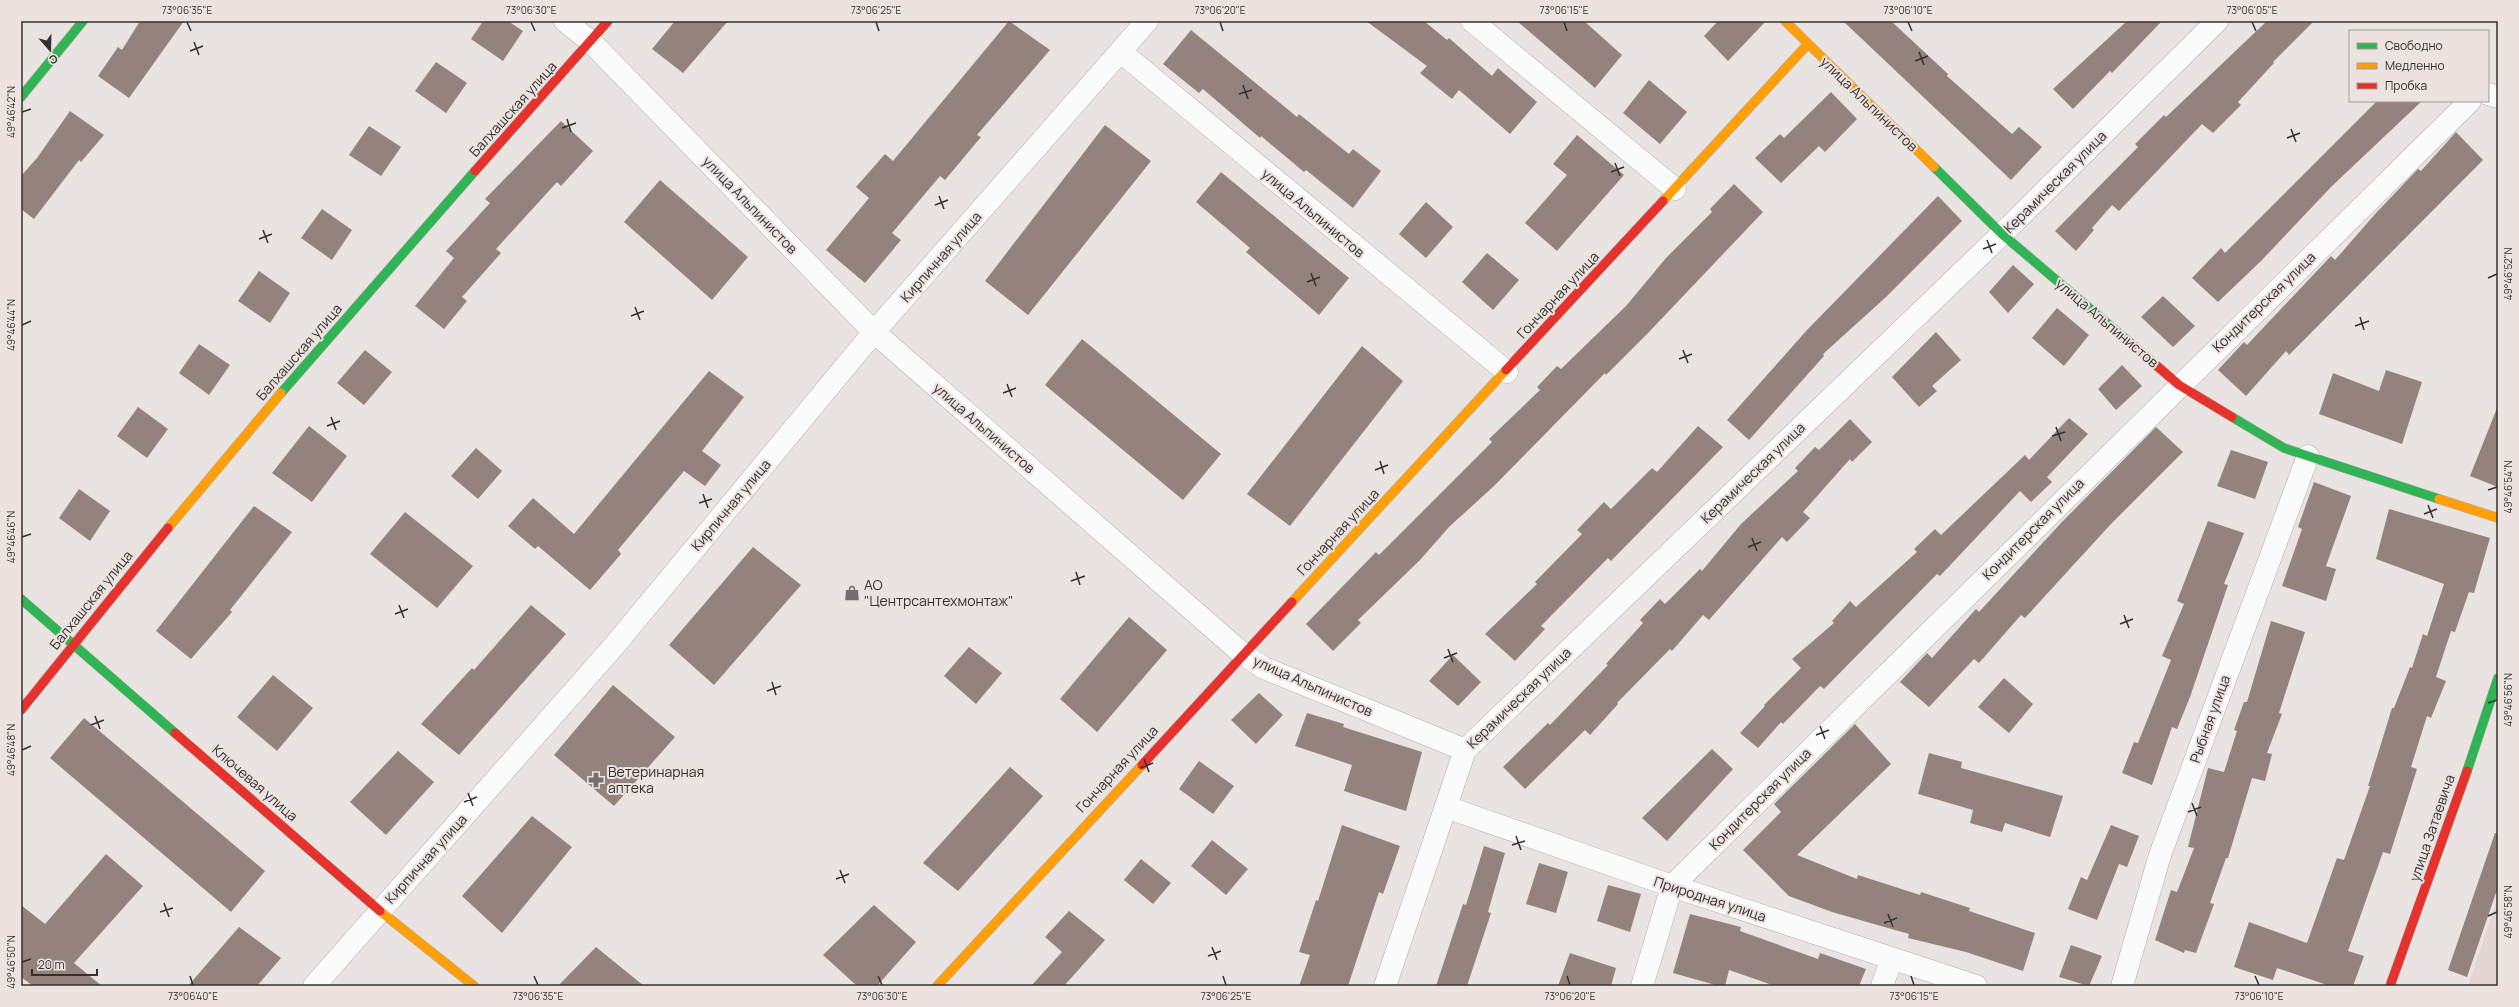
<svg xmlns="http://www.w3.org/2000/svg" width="2519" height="1007" font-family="Manrope,sans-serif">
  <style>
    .built { fill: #e3d6d2 }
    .building { fill: #94837d }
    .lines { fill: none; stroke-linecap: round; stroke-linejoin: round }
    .street-casing { stroke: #b3aead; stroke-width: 23 }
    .fast-casing { stroke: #b3aead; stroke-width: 10 }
    .slow-casing { stroke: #b3aead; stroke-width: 10 }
    .jam-casing { stroke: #b3aead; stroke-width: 10 }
    .street { stroke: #fcfbfb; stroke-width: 22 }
    .fast { stroke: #30b455; stroke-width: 9 }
    .slow { stroke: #ff9f0a; stroke-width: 9 }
    .jam { stroke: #e5322d; stroke-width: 9 }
    .ticks { fill: none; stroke: #33302f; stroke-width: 1.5 }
    .labels { text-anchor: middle; stroke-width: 4; stroke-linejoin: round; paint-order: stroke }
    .street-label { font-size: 14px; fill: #33302f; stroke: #ece2df }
    .poi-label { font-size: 14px; fill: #33302f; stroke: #ece2df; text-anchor: start }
    .neatline { fill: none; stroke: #33302f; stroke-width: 1.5 }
    .ticks-label { font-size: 10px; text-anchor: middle; fill: #33302f }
  </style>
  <rect width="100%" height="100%" fill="#e9e3e2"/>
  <path class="built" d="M 2498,897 L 2498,986 L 2468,986 Z"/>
  <path class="building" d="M 140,21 L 184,21 L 129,98 L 98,76 L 118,47 L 122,50 Z
    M 483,21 L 508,21 L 523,31 L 503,61 L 471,39 Z
    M 675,21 L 728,21 L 683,73 L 652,49 Z
    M 1009,21 L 1050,50 L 977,135 L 981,137 L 945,180 L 940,176 L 892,233 L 901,240 L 865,283 L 826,250 L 869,198 L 856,187 L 885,154 L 893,161 Z
    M 1366,21 L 1424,21 L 1447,40 L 1449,38 L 1492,76 L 1498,68 L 1537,102 L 1510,134 L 1459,90 L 1452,99 L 1420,73 L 1427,66 Z
    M 1517,21 L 1584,21 L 1622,55 L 1595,88 Z
    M 1718,21 L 1766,21 L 1728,61 L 1704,36 Z
    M 1843,21 L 1891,21 L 1948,74 L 1947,76 L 2012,134 L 2019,127 L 2042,147 L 2011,180 Z
    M 2127,21 L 2162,21 L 2112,73 L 2110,71 L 2073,109 L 2053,89 Z
    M 2267,21 L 2314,21 L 2273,62 L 2274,63 L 2238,102 L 2241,105 L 2213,133 L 2202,124 L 2119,211 L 2112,205 L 2092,228 L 2094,230 L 2076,251 L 2055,231 L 2138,147 L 2135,144 L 2164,115 L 2166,117 Z
    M 1191,30 L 1297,117 L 1299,114 L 1349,154 L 1353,149 L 1381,171 L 1353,208 L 1306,170 L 1304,172 L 1261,136 L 1260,138 L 1203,89 L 1199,93 L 1163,64 Z
    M 436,62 L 467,83 L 446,113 L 415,91 Z
    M 1649,80 L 1687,112 L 1660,144 L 1623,113 Z
    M 1831,92 L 1857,119 L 1825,152 L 1819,146 L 1781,183 L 1755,158 L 1780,134 L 1784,138 Z
    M 2377,101 L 2422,101 L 2332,186 L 2261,261 L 2218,302 L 2192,278 L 2221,248 L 2225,253 Z
    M 70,111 L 104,135 L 81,162 L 79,160 L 34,219 L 21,209 L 21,176 L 37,158 Z
    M 561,121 L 593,151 L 561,186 L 557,182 L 496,249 L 501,253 L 462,297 L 467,301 L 444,329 L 415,306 L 454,258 L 446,251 L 490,203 L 485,199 Z
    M 1105,125 L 1151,161 L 1028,315 L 985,281 Z
    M 369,126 L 401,147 L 381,176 L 349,155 Z
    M 2456,132 L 2483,160 L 2289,355 L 2286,351 L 2246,396 L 2218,370 L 2244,342 L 2247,345 L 2331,256 L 2335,260 L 2376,213 L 2418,169 L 2421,171 Z
    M 1577,135 L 1624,175 L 1557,251 L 1525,223 L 1567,175 L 1553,164 Z
    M 1221,172 L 1349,278 L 1319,315 L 1246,252 L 1250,248 L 1196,202 Z
    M 660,180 L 748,257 L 712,300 L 624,222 Z
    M 1734,184 L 1763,212 L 1649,332 L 1606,375 L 1605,373 L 1494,486 L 1449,527 L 1420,560 L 1358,620 L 1361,623 L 1333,651 L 1306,624 L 1376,552 L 1379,555 L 1492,442 L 1489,439 L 1540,390 L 1537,387 L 1557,366 L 1561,369 L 1626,306 L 1666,258 L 1712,212 L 1710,209 Z
    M 1938,196 L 1962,221 L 1885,298 L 1823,354 L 1824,356 L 1749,440 L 1727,420 L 1807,330 Z
    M 1426,202 L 1453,227 L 1426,258 L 1399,234 Z
    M 322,209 L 352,230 L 332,260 L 301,238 Z
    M 1487,253 L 1519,280 L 1493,310 L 1462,282 Z
    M 2013,265 L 2034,284 L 2008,313 L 1989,292 Z
    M 259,271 L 290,293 L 270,323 L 238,301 Z
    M 2163,296 L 2195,326 L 2173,347 L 2141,317 Z
    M 2057,308 L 2089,335 L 2064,366 L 2032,338 Z
    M 1936,332 L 1961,360 L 1932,386 L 1937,391 L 1919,407 L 1892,377 Z
    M 1082,339 L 1221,454 L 1183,500 L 1045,385 Z
    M 199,344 L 230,365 L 209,395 L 179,373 Z
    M 1362,346 L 1403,381 L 1290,526 L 1247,494 Z
    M 365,350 L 392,372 L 364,405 L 337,383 Z
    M 2122,365 L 2142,386 L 2116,410 L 2098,389 Z
    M 2386,370 L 2422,382 L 2402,444 L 2319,414 L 2333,373 L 2379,391 Z
    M 709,371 L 744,397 L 702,451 L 721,465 L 705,486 L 684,471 L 618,550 L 621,554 L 590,590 L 538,546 L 535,549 L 508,526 L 533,498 L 574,534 Z
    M 138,407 L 168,429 L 147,458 L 117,436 Z
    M 2497,408 L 2498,408 L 2498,487 L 2470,476 Z
    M 2069,418 L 2088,434 L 2047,477 L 2052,482 L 2031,502 L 2020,491 L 1940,576 L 1937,574 L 1824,689 L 1820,686 L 1783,724 L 1781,722 L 1758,748 L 1740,733 L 1765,706 L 1764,705 L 1801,668 L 1792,659 L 1834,623 L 1832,621 L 1850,601 L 1856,607 L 1917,552 L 1914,549 L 1935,529 L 1941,535 L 2025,455 L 2029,460 Z
    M 1850,419 L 1872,442 L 1852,462 L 1850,459 L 1803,512 L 1810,518 L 1787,542 L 1782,537 L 1709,620 L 1703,615 L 1672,651 L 1670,649 L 1617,703 L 1618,704 L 1590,735 L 1585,730 L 1525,789 L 1503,767 L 1548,723 L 1550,725 L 1608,665 L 1606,664 L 1643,623 L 1640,620 L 1660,599 L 1665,604 L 1700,569 L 1702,571 L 1741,524 L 1798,471 L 1795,468 L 1815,447 L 1819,450 Z
    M 309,426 L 347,456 L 312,502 L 272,473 Z
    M 1698,426 L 1723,447 L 1611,561 L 1608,558 L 1541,626 L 1545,629 L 1515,661 L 1485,634 L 1537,584 L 1535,582 L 1582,534 L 1577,530 L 1604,502 L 1611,509 L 1652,468 L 1657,472 Z
    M 2156,427 L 2183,452 L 2110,525 L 2025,618 L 2021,615 L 1979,663 L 1974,659 L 1929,707 L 1900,682 L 1927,653 L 1932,658 L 1976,609 L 1979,612 L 2062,522 Z
    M 476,448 L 502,471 L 478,499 L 451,476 Z
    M 2231,450 L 2268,462 L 2255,499 L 2217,486 Z
    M 2314,482 L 2351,496 L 2326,566 L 2336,569 L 2326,601 L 2282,586 L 2302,529 L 2298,527 Z
    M 79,489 L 110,511 L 90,541 L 59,518 Z
    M 254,506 L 292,532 L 230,610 L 232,612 L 191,659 L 156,631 Z
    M 2389,509 L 2490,538 L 2474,593 L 2469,592 L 2455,632 L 2451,631 L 2436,677 L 2446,681 L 2431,718 L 2427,716 L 2411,767 L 2417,769 L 2390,854 L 2383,852 L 2348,951 L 2364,956 L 2353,986 L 2330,986 L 2277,968 L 2273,980 L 2234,967 L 2249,922 L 2307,943 L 2337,858 L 2344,860 L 2370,786 L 2368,786 L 2392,708 L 2394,708 L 2410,667 L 2412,668 L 2423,634 L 2427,636 L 2444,584 L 2376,559 Z
    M 405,512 L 473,566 L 437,608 L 370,554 Z
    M 2208,521 L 2244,533 L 2224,584 L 2228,585 L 2190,697 L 2177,729 L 2172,727 L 2152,785 L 2122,773 L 2134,742 L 2138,743 L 2171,660 L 2162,656 L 2184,604 L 2177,601 Z
    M 753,547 L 801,585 L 714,685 L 669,645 Z
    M 531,605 L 566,634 L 459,755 L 421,724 L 472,668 L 474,670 Z
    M 1129,617 L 1167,650 L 1097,732 L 1060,699 Z
    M 2271,621 L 2305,632 L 2279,713 L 2282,714 L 2267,753 L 2272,754 L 2265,781 L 2252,778 L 2228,858 L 2226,858 L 2210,903 L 2214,904 L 2196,953 L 2185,950 L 2184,953 L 2155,940 L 2171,890 L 2177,892 L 2194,848 L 2188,847 L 2208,768 L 2224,772 L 2237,731 L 2234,730 L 2244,702 L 2247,702 Z
    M 969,647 L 1002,673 L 976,704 L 944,676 Z
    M 1453,655 L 1481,682 L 1458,706 L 1429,681 Z
    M 273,675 L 313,708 L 277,751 L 237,717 Z
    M 2004,678 L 2033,704 L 2009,733 L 1978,707 Z
    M 613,685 L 675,737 L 614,806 L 554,755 Z
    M 1259,693 L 1283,715 L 1256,744 L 1231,720 Z
    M 1307,713 L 1344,724 L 1343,727 L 1422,752 L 1406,811 L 1344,791 L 1352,765 L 1295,746 Z
    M 84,718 L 265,871 L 231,912 L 50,758 Z
    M 1855,724 L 1891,764 L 1797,855 L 1857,879 L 1858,875 L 1920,895 L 1921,892 L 1970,908 L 1969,911 L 2035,933 L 2023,971 L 1966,952 L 1908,938 L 1909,934 L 1832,912 L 1789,896 L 1743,850 L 1781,812 L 1774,804 Z
    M 1712,749 L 1733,769 L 1667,841 L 1642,818 Z
    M 398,751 L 434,782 L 386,835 L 350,802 Z
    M 1929,753 L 1962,762 L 1961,768 L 2063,796 L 2050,837 L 2005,823 L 2002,832 L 1970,823 L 1973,810 L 1918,794 Z
    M 1199,761 L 1234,786 L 1213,814 L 1179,789 Z
    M 1010,767 L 1043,796 L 958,891 L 923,863 Z
    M 532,816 L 572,847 L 502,933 L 462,896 Z
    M 1342,825 L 1400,846 L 1383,894 L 1379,892 L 1348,986 L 1299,986 L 1310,955 L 1299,952 L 1316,900 L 1318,901 Z
    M 2111,825 L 2139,836 L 2127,867 L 2119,864 L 2097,920 L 2068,909 L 2081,877 L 2087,880 Z
    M 2495,833 L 2498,833 L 2498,887 L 2467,977 L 2448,970 Z
    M 1212,840 L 1248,869 L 1226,895 L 1191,866 Z
    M 1484,846 L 1505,853 L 1488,912 L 1491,913 L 1467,986 L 1436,986 L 1463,904 L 1466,905 Z
    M 106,854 L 143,886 L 74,963 L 102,986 L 33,986 L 21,977 L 21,905 L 45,924 Z
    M 1141,859 L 1171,883 L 1153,904 L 1124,880 Z
    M 1539,863 L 1568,872 L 1556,913 L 1526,904 Z
    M 1608,885 L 1641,894 L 1630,932 L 1597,921 Z
    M 874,905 L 916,942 L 877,986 L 857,986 L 823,955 Z
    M 1069,911 L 1105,940 L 1064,986 L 1031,986 L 1062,952 L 1045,937 Z
    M 1690,914 L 1741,927 L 1740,931 L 1818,959 L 1820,953 L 1866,969 L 1859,986 L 1775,986 L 1729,970 L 1725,986 L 1719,986 L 1673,973 Z
    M 239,927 L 281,958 L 257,986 L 188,986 Z
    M 2071,945 L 2102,956 L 2089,986 L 2059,977 Z
    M 596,947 L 644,986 L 558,986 Z
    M 1570,953 L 1616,968 L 1611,986 L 1558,986 Z"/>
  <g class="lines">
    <defs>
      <path id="street" d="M 565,21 L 591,42 L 874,332 L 1243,654 L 1264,668 L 1465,750
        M 1472,21 L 1675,189
        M 1121,52 L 1507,372
        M 2488,94 L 2498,97
        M 1446,807 L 1672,886 L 1976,986
        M 314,986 L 614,646 L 874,332 L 1147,21
        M 1385,986 L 1465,750 L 2002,234 L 2217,21
        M 1642,986 L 1672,886 L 2470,101
        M 1882,986 L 1892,958
        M 2122,986 L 2160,855 L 2308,456"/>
      <path id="fast" d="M 21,97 L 83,21
        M 1934,167 L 2002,234 L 2128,341
        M 281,393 L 475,171
        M 2232,417 L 2284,448 L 2439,499
        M 21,599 L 175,733
        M 2467,771 L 2498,678"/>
      <path id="slow" d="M 1785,21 L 1934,167
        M 1663,201 L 1808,44
        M 2439,499 L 2498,518
        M 168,528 L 281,393
        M 1292,602 L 1506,370
        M 380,911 L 474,986
        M 937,986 L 1142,765"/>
      <path id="jam" d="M 475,171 L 608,21
        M 2128,341 L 2179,385 L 2232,417
        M 1506,370 L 1663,201
        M 21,710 L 168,528
        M 175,733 L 380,911
        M 1142,765 L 1292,602
        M 2390,986 L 2467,771"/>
    </defs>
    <use href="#street" class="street-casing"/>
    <use href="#fast" class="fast-casing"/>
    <use href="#slow" class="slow-casing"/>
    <use href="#jam" class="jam-casing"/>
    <use href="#street" class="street"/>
    <use href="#fast" class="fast"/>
    <use href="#slow" class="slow"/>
    <use href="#jam" class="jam"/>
  </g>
  <path class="ticks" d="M 187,22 L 191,31M 531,22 L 535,31M 876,22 L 879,31M 1220,22 L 1223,31M 1564,22 L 1567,31M 1908,22 L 1912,31M 2252,22 L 2256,31M 194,42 L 199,55M 190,51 L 203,46M 1919,52 L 1924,65M 1915,61 L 1928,56M 1243,85 L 1248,99M 1239,94 L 1252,90M 22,112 L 31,109M 567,119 L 571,132M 562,128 L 576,123M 2291,129 L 2296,142M 2287,138 L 2300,133M 1615,163 L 1620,176M 1611,172 L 1624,167M 939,196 L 944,209M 935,205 L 948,200M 263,230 L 268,243M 259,239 L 272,234M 1987,240 L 1992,253M 1983,249 L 1996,244M 1311,273 L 1316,286M 2488,278 L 2497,274M 1307,282 L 1320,277M 635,307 L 640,320M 631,316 L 644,311M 2360,317 L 2364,330M 22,325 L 31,321M 2355,326 L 2369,321M 1683,350 L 1688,363M 1679,359 L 1692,354M 1007,384 L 1012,397M 1003,393 L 1016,388M 331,417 L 336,430M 327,426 L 340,421M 2056,427 L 2061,441M 2052,436 L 2065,432M 1380,461 L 1384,474M 1375,470 L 1388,465M 2488,490 L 2497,487M 703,494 L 708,508M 699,503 L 712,499M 2428,505 L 2433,518M 2424,514 L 2437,509M 22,537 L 31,534M 1752,538 L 1757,551M 1748,547 L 1761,542M 1076,572 L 1080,585M 1071,581 L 1085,576M 399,605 L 404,618M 395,614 L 408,609M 2124,615 L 2129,628M 2120,624 L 2133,619M 1448,649 L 1453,662M 1444,658 L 1457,653M 772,682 L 776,695M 767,691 L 781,686M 2488,703 L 2497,700M 95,716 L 100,729M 91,725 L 104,720M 1820,726 L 1825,739M 1816,735 L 1829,730M 22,750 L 31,746M 1144,759 L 1149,772M 1140,768 L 1153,763M 468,793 L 473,806M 464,802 L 477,797M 2192,803 L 2197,816M 2188,812 L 2201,807M 1516,836 L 1521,850M 1512,845 L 1525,841M 840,870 L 845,883M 836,879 L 849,874M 164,903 L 169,917M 160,912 L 173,908M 1888,914 L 1893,927M 2488,916 L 2497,912M 1884,923 L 1897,918M 1212,947 L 1217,960M 1208,956 L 1221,951M 22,962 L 31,959M 190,976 L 193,985M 534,976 L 538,985M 878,976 L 882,985M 1223,976 L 1226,985M 1567,976 L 1570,985M 1911,976 L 1914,985M 2255,976 L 2259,985"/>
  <defs>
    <symbol id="shop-bare" viewBox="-9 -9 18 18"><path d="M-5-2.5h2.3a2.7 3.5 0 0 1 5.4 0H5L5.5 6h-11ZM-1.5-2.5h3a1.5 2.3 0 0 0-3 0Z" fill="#736f6e" stroke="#ece2df" stroke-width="2.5" paint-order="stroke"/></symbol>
    <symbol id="pharmacy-bare" viewBox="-9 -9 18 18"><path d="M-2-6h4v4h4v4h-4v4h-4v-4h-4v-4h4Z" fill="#736f6e" stroke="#ece2df" stroke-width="2.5" paint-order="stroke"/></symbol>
  </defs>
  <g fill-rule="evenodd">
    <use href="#shop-bare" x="841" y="582" width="22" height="22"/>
    <use href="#pharmacy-bare" x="585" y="769" width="22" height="22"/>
  </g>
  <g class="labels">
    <g class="street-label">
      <text transform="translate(1869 104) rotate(44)" y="5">улица Альпинистов</text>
      <text transform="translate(513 109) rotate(-48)" y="5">Балхашская улица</text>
      <text transform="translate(2055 182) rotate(-45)" y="5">Керамическая улица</text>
      <text transform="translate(750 205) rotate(46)" y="5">улица Альпинистов</text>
      <text transform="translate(1313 213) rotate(40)" y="5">улица Альпинистов</text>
      <text transform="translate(941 257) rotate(-49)" y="5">Кирпичная улица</text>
      <text transform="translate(1558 295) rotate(-47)" y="5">Гончарная улица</text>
      <text transform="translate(2264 302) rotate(-44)" y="5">Кондитерская улица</text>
      <text transform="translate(2107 323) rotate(40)" y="5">улица Альпинистов</text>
      <text transform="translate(299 352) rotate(-49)" y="5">Балхашская улица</text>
      <text transform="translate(984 428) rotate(41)" y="5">улица Альпинистов</text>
      <text transform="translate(1753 473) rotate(-44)" y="5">Керамическая улица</text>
      <text transform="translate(731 505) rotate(-50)" y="5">Кирпичная улица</text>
      <text transform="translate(2033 529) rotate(-45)" y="5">Кондитерская улица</text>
      <text transform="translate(1338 532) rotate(-47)" y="5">Гончарная улица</text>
      <text transform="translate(91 600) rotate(-51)" y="5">Балхашская улица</text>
      <text transform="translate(1313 686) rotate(24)" y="5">улица Альпинистов</text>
      <text transform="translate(1519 698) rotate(-44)" y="5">Керамическая улица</text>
      <text transform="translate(2210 719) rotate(-70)" y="5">Рыбная улица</text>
      <text transform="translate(1117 769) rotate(-47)" y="5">Гончарная улица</text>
      <text transform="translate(255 783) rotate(41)" y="5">Ключевая улица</text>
      <text transform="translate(1760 799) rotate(-45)" y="5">Кондитерская улица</text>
      <text transform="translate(2432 828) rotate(-71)" y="5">улица Затаевича</text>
      <text transform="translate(426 859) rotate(-48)" y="5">Кирпичная улица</text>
      <text transform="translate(1710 899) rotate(18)" y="5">Природная улица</text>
    </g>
    <g class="poi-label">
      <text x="864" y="590">АО<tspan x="864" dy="16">"Центрсантехмонтаж"</tspan></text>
      <text x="608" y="777">Ветеринарная<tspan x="608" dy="16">аптека</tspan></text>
    </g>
  </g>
  <rect width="2519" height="1007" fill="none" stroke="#ece2df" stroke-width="44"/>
  <rect x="2349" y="30" width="140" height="72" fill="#ece2df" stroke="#a29b99"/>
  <rect x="2357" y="43" width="20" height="6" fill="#30b455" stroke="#a29b99"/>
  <text x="2385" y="50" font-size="12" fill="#33302f">Свободно</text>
  <rect x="2357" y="63" width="20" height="6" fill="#ff9f0a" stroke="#a29b99"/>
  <text x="2385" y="70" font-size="12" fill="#33302f">Медленно</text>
  <rect x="2357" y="83" width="20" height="6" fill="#e5322d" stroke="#a29b99"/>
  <text x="2385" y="90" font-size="12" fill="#33302f">Пробка</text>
  <g transform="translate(50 50) rotate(160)" stroke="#ece2df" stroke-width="3" paint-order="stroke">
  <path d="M0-3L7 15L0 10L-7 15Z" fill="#33302f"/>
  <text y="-6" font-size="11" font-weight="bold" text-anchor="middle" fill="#33302f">С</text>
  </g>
  <path d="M32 969v6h65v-6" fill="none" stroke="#33302f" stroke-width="2"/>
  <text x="38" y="969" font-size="12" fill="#33302f" stroke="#ece2df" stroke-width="3" paint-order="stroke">20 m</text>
  <rect x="22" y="22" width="2475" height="963" class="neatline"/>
  <g class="ticks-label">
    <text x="187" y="14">73°06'35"E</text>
    <text x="531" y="14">73°06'30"E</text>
    <text x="876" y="14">73°06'25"E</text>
    <text x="1220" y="14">73°06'20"E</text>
    <text x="1564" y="14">73°06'15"E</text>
    <text x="1908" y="14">73°06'10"E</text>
    <text x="2252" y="14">73°06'05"E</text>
    <text transform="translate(11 112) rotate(-90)" y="4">49°46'42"N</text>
    <text transform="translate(2508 274) rotate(-90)" y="4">49°46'52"N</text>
    <text transform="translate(11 325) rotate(-90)" y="4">49°46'44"N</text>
    <text transform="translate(2508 487) rotate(-90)" y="4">49°46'54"N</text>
    <text transform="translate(11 537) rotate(-90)" y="4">49°46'46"N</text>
    <text transform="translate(2508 700) rotate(-90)" y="4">49°46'56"N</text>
    <text transform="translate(11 750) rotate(-90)" y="4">49°46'48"N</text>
    <text transform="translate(2508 912) rotate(-90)" y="4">49°46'58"N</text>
    <text transform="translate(11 962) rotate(-90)" y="4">49°46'50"N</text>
    <text x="193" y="1000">73°06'40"E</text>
    <text x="538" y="1000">73°06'35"E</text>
    <text x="882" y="1000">73°06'30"E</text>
    <text x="1226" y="1000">73°06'25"E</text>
    <text x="1570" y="1000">73°06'20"E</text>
    <text x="1914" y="1000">73°06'15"E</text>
    <text x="2259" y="1000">73°06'10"E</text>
  </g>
</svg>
